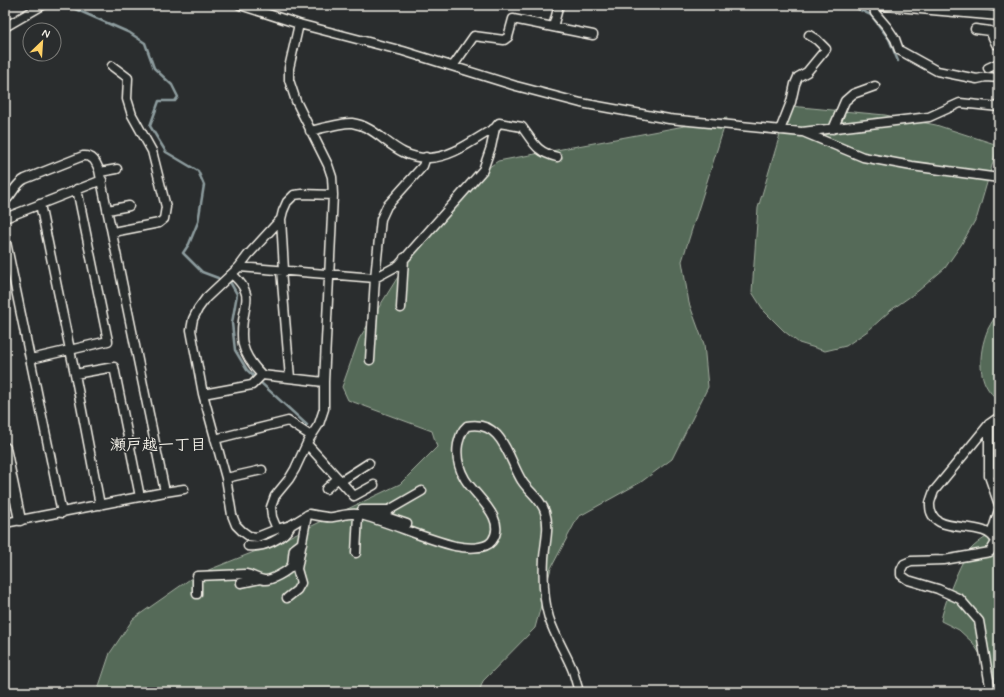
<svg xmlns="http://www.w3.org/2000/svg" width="1004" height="697" font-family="Mynerve,'Klee One',sans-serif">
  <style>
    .green { fill: #546b58; stroke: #a4aea0 }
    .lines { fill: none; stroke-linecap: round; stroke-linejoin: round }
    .stream { stroke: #8d9c9e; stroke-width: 2.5 }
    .minor-casing { stroke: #f4f1e8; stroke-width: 11 }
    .tertiary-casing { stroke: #f4f1e8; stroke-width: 13 }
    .minor { stroke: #2a2d2e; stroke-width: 8 }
    .tertiary { stroke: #2a2d2e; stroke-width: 10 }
    .labels { text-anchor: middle; stroke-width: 3; stroke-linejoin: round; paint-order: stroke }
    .neighbourhood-label { font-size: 16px; font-weight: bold; fill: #f4f1e8; stroke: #2a2d2e }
  </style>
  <rect width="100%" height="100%" fill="#2a2d2e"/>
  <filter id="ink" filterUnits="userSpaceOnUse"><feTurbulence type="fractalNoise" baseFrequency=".025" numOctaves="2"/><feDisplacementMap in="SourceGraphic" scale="8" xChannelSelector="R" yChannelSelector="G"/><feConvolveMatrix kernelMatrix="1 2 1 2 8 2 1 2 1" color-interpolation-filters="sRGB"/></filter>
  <g filter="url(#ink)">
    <path class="green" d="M 790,106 L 885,115 L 936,125 L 998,145 L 977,217 L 961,245 L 945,268 L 918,291 L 891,310 L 869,330 L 846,346 L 825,351 L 799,343 L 784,331 L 764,311 L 752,292 L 758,208 L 781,131 Z
      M 727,118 L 682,261 L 689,303 L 704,344 L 708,387 L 672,459 L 641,482 L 578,517 L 551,568 L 535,628 L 483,681 L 479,692 L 97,692 L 110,653 L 133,619 L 196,575 L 274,544 L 400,484 L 437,447 L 432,431 L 348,400 L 342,387 L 359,339 L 406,264 L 469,181 L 498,161 Z
      M 999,311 L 999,400 C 976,385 978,353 988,329 C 991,323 995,317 999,311 Z
      M 999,531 L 999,685 L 973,643 L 959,630 L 941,621 C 943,606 961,559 971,549 C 979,541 988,535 999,531 Z"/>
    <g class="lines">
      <path class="stream" d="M 66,5 L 130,33 L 145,43 L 154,68 L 172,85 L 178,97 L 175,101 L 159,101 L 150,126 L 166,152 L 198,171 L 204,185 L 198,222 L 189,244 L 183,253 L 202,272 L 218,278
        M 850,5 L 871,15 L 889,39 L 898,61
        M 230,282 L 237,294 L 232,323 L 235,350 L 247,370 L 307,425"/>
      <defs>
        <path id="minor" d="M 240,5 L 299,24 L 403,51 L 516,86 L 581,103 L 669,119 L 802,132 L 929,117 L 960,103 L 999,107
          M 874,5 L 875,13 L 887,27 L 895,39 L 899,50 L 937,71 L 977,79 L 986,77 L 999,78
          M 875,5 L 999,16
          M 5,27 L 43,5
          M 553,27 L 559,5
          M 975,29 L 990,31 L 996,44 L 999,43
          M 112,66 L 128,78 L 127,99 L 132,115 L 152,151 L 166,207 L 164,219 L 159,223 L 113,232
          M 453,66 L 474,36 L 504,40 L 508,37 L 513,19 L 593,35
          M 988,68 L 999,63
          M 495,128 L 499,123 L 522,127 C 534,143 536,152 557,157
          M 833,129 L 845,101 L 853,94 L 875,86
          M 780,130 L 791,102 L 795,84 L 798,77 L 807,72 L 826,49 L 817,40 L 809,35
          M 803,132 L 863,157 L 912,166 L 999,178
          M 100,172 L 117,169
          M 333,195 L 302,194 L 294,195 L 287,202 L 283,211 L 281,219 L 248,255 L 239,267 L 206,298 L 198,309 L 193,319 L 191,330 L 203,394 L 226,478 L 232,515 L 236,525 L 242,531 L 249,536 L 257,537 L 277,529 L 291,525 L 309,514 C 316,515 325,518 333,517 C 340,516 349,513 357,514 C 390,522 422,538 455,546 C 465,548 485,550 492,541 C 508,519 475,496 465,479 C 459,469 456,456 458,444 C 460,437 461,431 467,426 C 503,419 508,459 522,481 C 528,491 542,500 545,512 C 550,527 545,543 544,558 C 543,578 543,599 549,618 C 555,637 566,653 573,671 C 575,678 577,685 579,692
          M 5,201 C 13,194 15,184 25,179 L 83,156 C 93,155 96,162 99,170 L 165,492 L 5,523
          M 40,204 L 75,374 L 100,505
          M 108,210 L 129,206
          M 5,218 L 102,180
          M 281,219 L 284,270
          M 5,237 L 62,513
          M 239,267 L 375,278 L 399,265 L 483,170 L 491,147 L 495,128 C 474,139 454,157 429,158 C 393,159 381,127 352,123 C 343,122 320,129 310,131
          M 281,270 L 290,378
          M 232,274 C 237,279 243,284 245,291 C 248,297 246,303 245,309 C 239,338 240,353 262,375
          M 401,308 L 404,258
          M 31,359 L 108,341 L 77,189
          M 370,360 L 375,278 L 381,219 L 387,206 L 423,166 L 426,157
          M 75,374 L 114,367 L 140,497
          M 203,394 L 252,385 L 262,375 L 324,382
          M 989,424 L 989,476 L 999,505
          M 215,439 L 288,421 L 311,436
          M 307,444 L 354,496 L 374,485
          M 989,470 L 999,475
          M 226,478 L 262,470
          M 341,481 L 369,463
          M 326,489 L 338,478
          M 165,492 L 184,489
          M 362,510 L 389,510 L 422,491
          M 372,512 L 407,524
          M 277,529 L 272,517 L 271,507 L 275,496 L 289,479 L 295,469 L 308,441 L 319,424 L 324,409 L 324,382 L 333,195 L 332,177 L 328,165 L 296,101 L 289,80 L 289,68 L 299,24
          M 991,535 L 999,510
          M 248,546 C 263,548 284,539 291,525
          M 356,553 L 358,515
          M 241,583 L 260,579
          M 197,594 L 197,576 L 246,574 C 252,575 257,579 264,580 C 270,581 289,571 292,565 C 293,560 293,553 294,549 L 302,543
          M 287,598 L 297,590 L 301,583 L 297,569 L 307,515
          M 991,692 L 979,621 L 960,599 L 938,589 L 908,580 L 901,575 L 901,570 L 904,564 L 911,561 L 944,560 L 990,552 L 996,542 C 986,516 928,540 930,503 C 931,499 933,494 934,491 L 989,424 L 999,417"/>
        <path id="tertiary" d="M 5,448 L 20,520"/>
      </defs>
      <use href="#minor" class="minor-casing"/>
      <use href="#tertiary" class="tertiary-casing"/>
      <use href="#minor" class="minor"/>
      <use href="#tertiary" class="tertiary"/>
    </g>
  </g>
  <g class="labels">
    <g class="neighbourhood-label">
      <text x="158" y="450">瀬戸越一丁目</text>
    </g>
  </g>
  <rect width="1004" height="697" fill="none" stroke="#2a2d2e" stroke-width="20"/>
  <rect x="10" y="10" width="984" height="677" fill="none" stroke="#f4f1e8" stroke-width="1.5" filter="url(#ink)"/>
  <g transform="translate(42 42) rotate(25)"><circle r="19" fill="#2a2d2e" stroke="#7b7b78"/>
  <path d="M0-3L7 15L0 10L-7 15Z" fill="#ffd166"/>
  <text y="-6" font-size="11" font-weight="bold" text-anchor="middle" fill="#f4f1e8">N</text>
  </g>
</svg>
